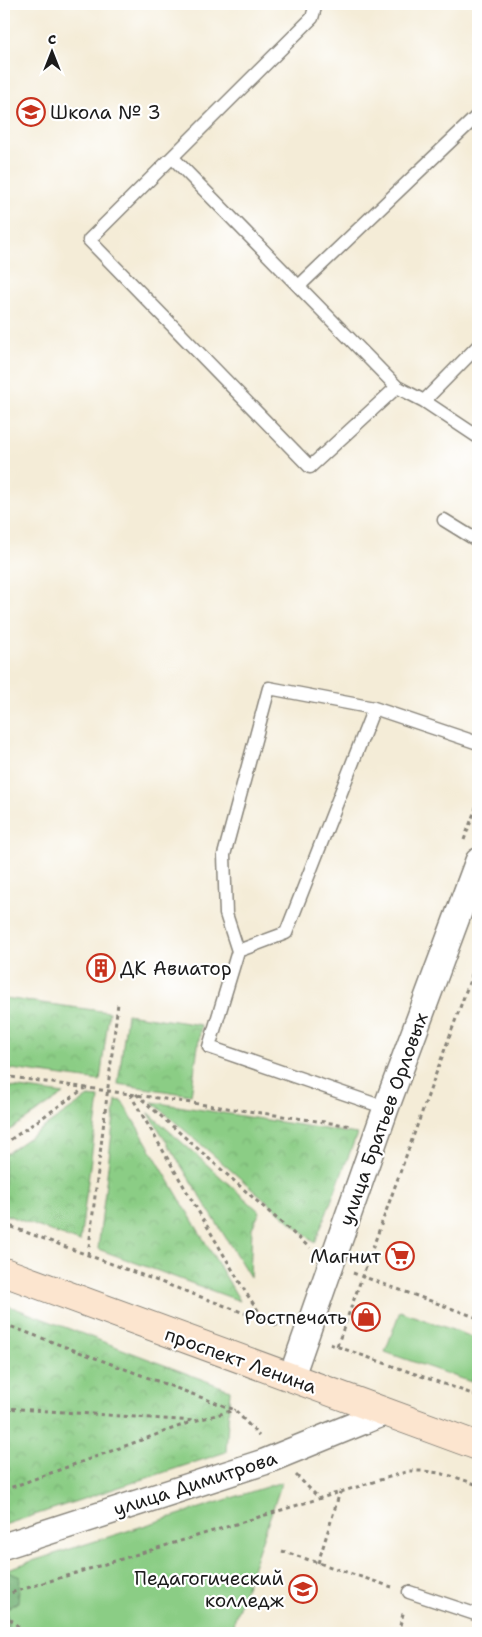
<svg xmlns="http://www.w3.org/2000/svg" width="482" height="1637" font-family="'Shantell Sans',sans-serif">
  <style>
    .grass { fill: #8bcd85; stroke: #547450 }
    .forest { fill: url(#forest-firs); stroke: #466647 }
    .park { fill: url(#park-crowns); stroke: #547450 }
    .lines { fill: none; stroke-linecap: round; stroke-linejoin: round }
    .service-casing { stroke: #88847a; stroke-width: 15 }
    .minor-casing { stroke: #88847a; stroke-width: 28 }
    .secondary-casing { stroke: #88847a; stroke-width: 30 }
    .path { stroke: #88847a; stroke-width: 3; stroke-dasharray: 4 4; stroke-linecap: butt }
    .service { stroke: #fff; stroke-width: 12 }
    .minor { stroke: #fff; stroke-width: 25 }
    .secondary { stroke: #fce5cf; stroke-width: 28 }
    .labels { text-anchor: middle; stroke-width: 4.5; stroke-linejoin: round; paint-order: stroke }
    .poi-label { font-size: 19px; fill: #1c1c1c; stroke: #fff; text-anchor: end }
    .street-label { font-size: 19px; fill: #1c1c1c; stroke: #fff }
  </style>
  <defs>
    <pattern id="forest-firs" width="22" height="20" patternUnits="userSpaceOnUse" patternTransform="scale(1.25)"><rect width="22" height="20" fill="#70b072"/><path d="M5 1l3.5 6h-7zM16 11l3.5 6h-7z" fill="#5b8e5d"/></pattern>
    <pattern id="park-crowns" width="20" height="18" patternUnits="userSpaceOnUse" patternTransform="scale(1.25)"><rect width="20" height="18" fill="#8bcd85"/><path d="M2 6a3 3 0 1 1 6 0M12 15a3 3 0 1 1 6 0" fill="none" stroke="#77af72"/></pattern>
  </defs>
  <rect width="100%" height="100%" fill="#fff"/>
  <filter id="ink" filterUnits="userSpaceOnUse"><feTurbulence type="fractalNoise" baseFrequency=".02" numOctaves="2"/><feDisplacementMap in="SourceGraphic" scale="10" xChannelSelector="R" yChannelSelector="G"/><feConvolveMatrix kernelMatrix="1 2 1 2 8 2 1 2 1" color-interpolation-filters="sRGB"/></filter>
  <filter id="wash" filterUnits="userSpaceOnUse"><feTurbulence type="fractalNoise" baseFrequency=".0096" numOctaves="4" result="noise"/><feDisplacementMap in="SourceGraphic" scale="20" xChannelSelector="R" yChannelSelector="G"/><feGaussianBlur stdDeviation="1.12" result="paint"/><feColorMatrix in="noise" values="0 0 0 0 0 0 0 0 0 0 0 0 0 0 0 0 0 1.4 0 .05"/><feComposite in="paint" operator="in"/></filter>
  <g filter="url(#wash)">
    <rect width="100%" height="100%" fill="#f4ecd7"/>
    <path class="grass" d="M 400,1311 L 478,1339 L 478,1363 L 471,1382 L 385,1352 Z
      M 282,1482 L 230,1633 L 10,1633 L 5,1610 L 4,1570 Z"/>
    <path class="forest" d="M 4,1570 L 20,1577 L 18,1602 L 6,1610 L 10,1633 L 4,1633 Z"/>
    <path class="park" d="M 4,998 L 109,1012 L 100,1081 L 4,1068 Z
      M 127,1014 L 201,1025 L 191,1095 L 118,1084 Z
      M 4,1086 L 64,1094 L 4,1134 Z
      M 88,1097 L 99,1098 L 80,1242 L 4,1214 L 4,1155 Z
      M 116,1100 L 122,1101 L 240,1301 L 98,1249 Z
      M 152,1102 L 357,1134 L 315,1243 Z
      M 148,1112 L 260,1212 L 252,1228 L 250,1277 Z
      M 4,1304 L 230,1390 L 226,1452 L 4,1525 Z"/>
  </g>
  <g filter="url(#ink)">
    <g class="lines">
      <defs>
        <path id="service" d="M 316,4 L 312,18 L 89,240 L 310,467 L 397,387
          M 173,158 L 397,387 L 424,401 L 478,437
          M 299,286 L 478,115
          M 424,401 L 478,346
          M 444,520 L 478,541
          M 238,951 L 226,914 L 224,855 L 269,688 L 374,708
          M 386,1108 L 209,1047 L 238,951 L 286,933 L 374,708 L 478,743
          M 409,1592 L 478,1615"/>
        <path id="minor" d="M 291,1378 L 386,1108 L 478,861
          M 4,1546 L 264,1462 L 384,1413"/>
        <path id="secondary" d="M 4,1272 L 478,1446"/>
      </defs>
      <use href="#service" class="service-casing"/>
      <use href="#minor" class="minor-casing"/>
      <use href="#secondary" class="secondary-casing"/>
      <path class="path" d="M 464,840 L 478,802
        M 4,1076 L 352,1126
        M 130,1094 L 246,1293 L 264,1319
        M 136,1094 L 310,1248
        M 4,1144 L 85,1088
        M 4,1224 L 282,1327
        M 88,1255 L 118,1003
        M 353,1273 L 478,1318
        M 4,1324 L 235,1410 L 259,1436
        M 330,1344 L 478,1396
        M 337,1346 L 478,958
        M 4,1408 L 194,1421 L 235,1410
        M 296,1475 L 319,1498
        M 4,1490 L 191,1422
        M 282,1551 L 392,1587
        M 318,1563 L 340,1492
        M 4,1595 L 409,1471 C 436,1470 453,1476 478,1485
        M 4,1613 L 25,1633
        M 398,1633 L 404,1610"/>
      <use href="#service" class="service"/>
      <use href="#minor" class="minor"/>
      <use href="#secondary" class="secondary"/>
    </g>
  </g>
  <defs>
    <symbol id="school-ring" viewBox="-11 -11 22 22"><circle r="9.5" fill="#fff" stroke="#c8321e" stroke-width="1.5"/><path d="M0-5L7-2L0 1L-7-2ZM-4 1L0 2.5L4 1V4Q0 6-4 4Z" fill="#c8321e"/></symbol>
    <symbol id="building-ring" viewBox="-11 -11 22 22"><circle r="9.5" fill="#fff" stroke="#c8321e" stroke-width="1.5"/><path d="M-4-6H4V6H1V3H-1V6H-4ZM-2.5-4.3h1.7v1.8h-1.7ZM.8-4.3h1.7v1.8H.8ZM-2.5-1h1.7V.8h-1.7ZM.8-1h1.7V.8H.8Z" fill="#c8321e"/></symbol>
    <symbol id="supermarket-ring" viewBox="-11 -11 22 22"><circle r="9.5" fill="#fff" stroke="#c8321e" stroke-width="1.5"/><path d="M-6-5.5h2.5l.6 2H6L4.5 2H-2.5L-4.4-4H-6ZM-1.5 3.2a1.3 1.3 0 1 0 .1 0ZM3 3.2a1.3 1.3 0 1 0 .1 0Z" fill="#c8321e"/></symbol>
    <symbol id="shop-ring" viewBox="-11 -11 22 22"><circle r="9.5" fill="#fff" stroke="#c8321e" stroke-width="1.5"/><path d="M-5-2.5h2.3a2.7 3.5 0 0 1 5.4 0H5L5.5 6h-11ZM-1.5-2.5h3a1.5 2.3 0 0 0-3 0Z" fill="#c8321e"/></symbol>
    <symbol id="university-ring" viewBox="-11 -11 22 22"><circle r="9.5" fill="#fff" stroke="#c8321e" stroke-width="1.5"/><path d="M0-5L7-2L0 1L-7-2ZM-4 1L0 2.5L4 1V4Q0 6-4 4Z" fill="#c8321e"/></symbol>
  </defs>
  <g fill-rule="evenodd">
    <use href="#school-ring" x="15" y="96" width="32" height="32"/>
    <use href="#building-ring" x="85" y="952" width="32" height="32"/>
    <use href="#supermarket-ring" x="384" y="1240" width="32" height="32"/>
    <use href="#shop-ring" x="350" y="1301" width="32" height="32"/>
    <use href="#university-ring" x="287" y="1573" width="32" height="32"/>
  </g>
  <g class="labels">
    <g class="poi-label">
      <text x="50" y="119" text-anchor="start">Школа № 3</text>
      <text x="120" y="975" text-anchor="start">ДК Авиатор</text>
      <text x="381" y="1263">Магнит</text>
      <text x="347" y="1324">Ростпечать</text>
      <text x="284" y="1585">Педагогический<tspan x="284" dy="22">колледж</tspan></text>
    </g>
    <g class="street-label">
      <text transform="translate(383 1119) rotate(-70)" y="7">улица Братьев Орловых</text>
      <text transform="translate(241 1360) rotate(20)" y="7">проспект Ленина</text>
      <text transform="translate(195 1483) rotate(-18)" y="7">улица Димитрова</text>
    </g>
  </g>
  <rect width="482" height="1637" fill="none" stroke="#fff" stroke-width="20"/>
  <g transform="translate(52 52)" stroke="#ffffff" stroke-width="4" paint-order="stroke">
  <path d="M0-4L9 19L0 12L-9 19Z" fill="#1c1c1c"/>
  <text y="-8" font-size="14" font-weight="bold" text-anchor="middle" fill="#1c1c1c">С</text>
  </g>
</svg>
